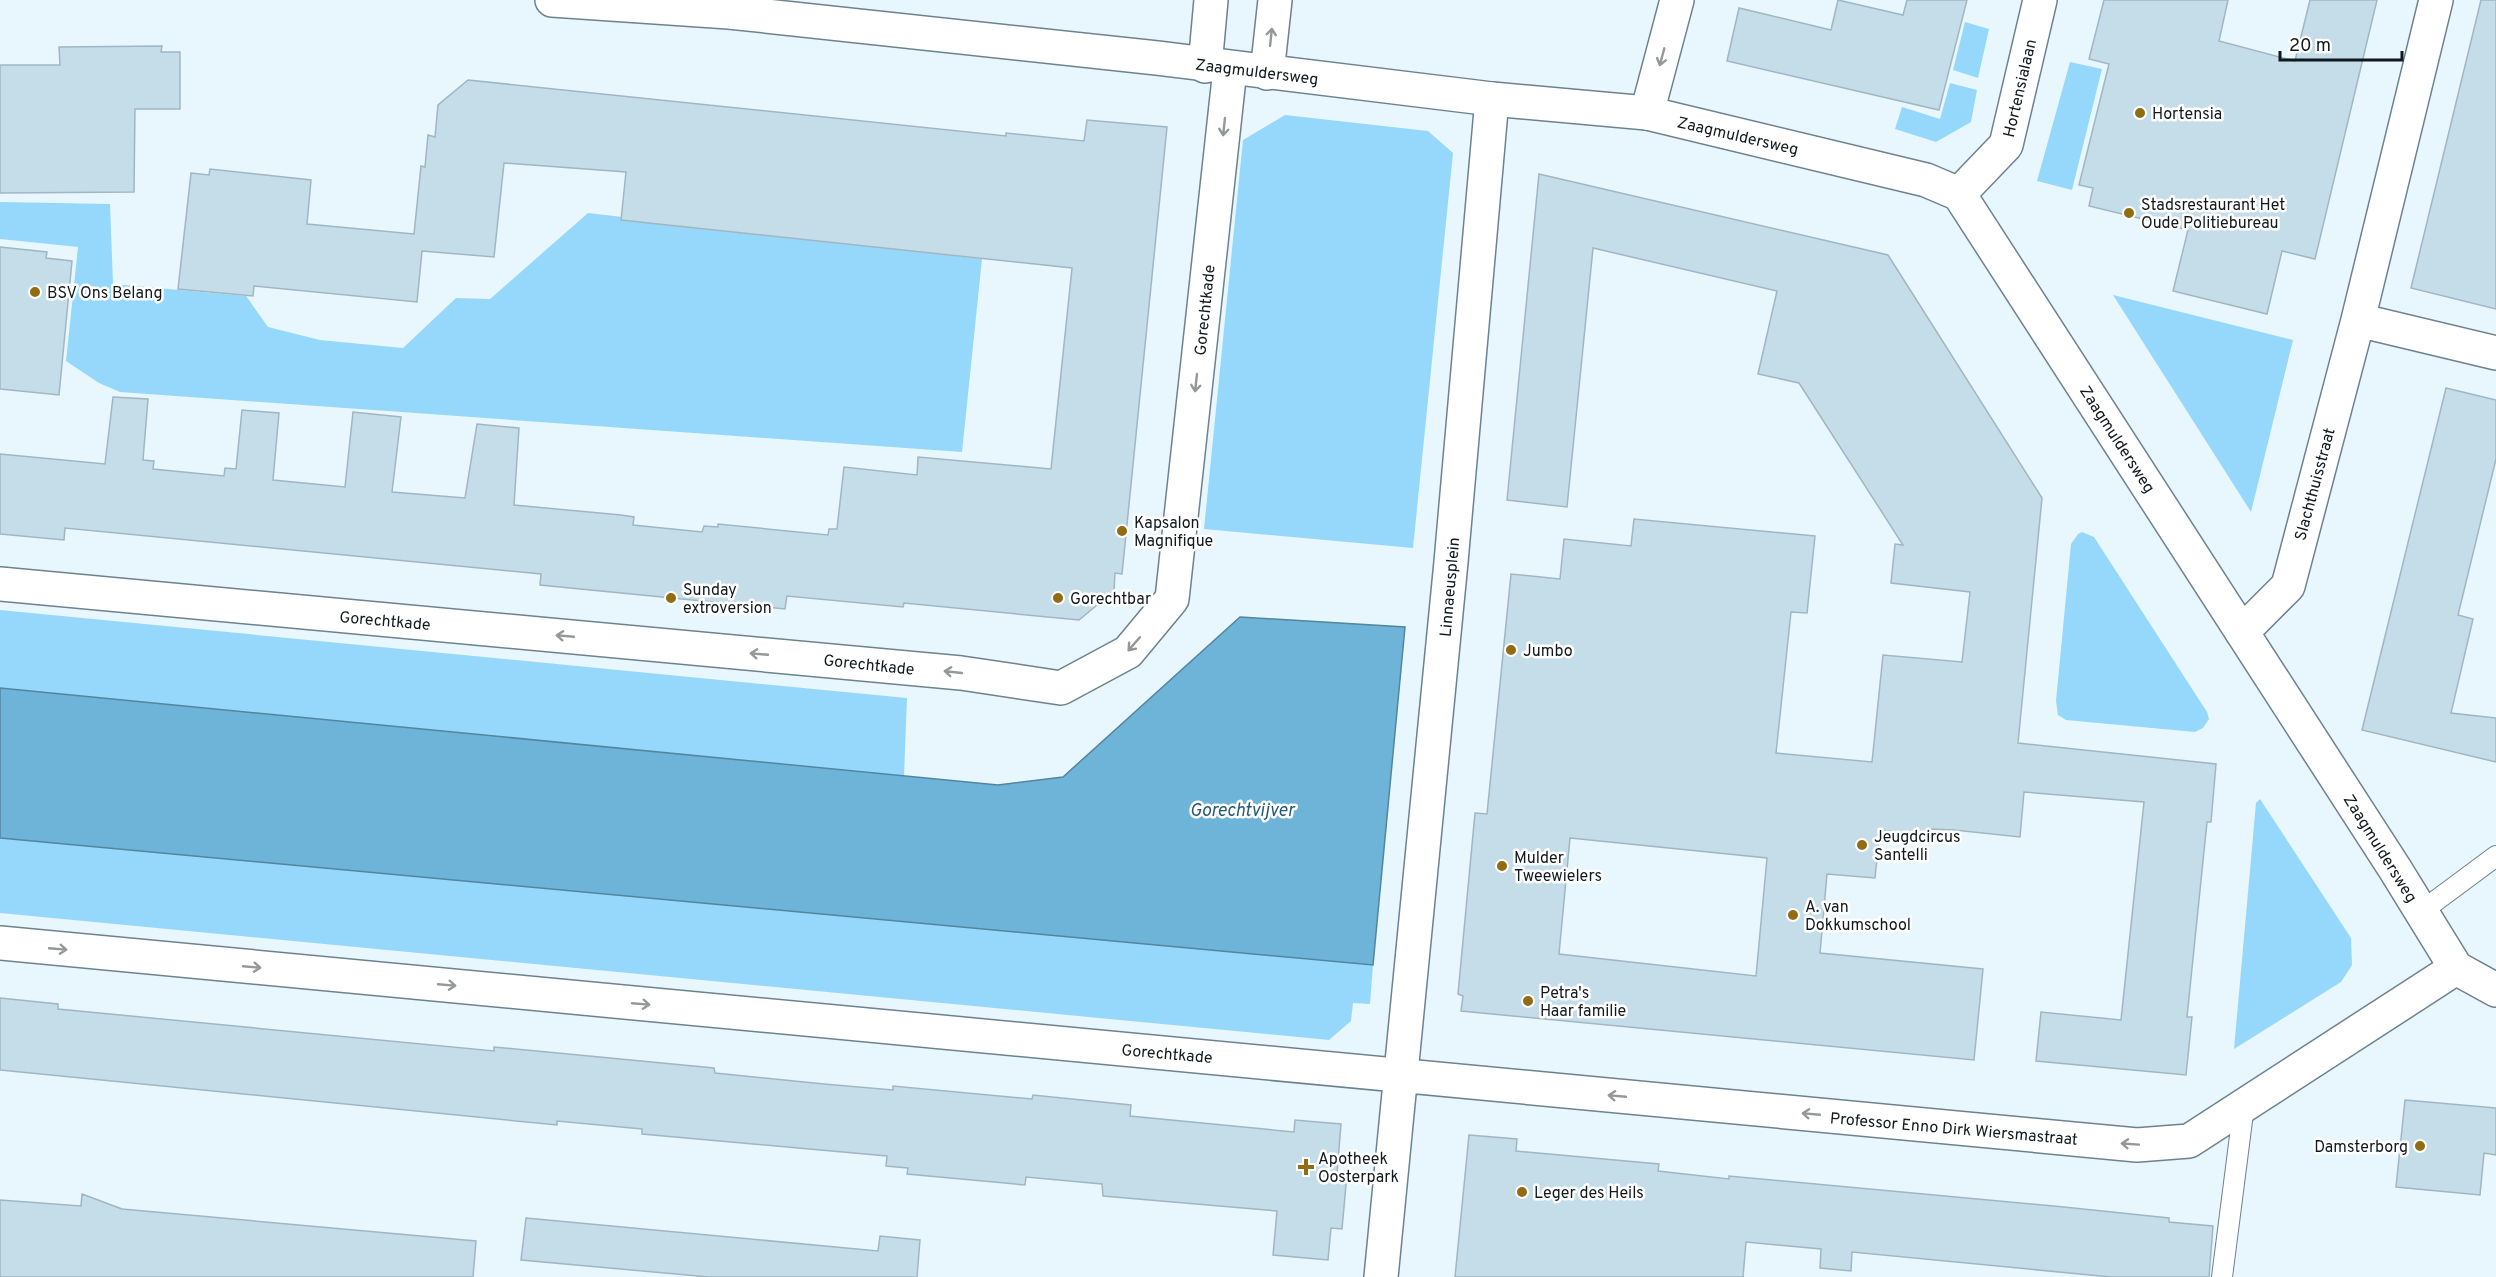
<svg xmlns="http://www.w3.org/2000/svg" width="2496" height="1277" font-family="Overpass,sans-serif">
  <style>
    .green { fill: #96d8fb }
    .water { fill: #6eb3d8; stroke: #5285a0; stroke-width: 1.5 }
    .building { fill: #c5dce9; stroke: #a0b7c3; stroke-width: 1.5; fill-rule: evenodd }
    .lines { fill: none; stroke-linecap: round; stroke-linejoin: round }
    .service-casing { stroke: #6d828e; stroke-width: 22 }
    .minor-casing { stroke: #6d828e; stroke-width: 36 }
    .tertiary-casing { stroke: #6d828e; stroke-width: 36 }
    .service { stroke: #fff; stroke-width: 20 }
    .minor { stroke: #fff; stroke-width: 33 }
    .tertiary { stroke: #fff; stroke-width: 33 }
    .oneway { stroke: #949899 }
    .poi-dot { fill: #926c13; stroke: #fff; stroke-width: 2 }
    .labels { text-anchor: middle; stroke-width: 5; stroke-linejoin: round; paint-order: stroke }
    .street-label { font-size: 16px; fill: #11191d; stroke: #fff }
    .poi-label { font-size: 16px; fill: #11191d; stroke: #fff; text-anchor: start }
    .water-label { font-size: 18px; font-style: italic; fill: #235973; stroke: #fff }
  </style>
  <rect width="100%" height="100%" fill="#e8f6fe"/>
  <path class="green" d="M 1965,22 L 1989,29 L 1978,78 L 1953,70 Z
    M 2070,62 L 2102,69 L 2072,190 L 2037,181 Z
    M 1950,83 L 1977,90 L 1971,122 L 1936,142 L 1895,129 L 1902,107 L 1940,119 Z
    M 1285,115 L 1428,131 L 1453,153 L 1413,548 L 1204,529 L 1243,140 Z
    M 0,202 L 110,204 L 113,284 L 246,296 L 268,327 L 320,340 L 403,348 L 456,298 L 490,299 L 588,213 L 982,259 L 962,452 L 120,392 L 99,383 L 66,361 L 78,247 L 0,239 Z
    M 2113,295 L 2293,340 L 2251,512 Z
    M 2082,532 L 2094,537 L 2207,712 L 2209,719 L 2203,728 L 2195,732 L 2066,720 L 2058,715 L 2056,701 L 2071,544 L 2078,534 Z
    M 0,610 L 907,698 L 904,776 L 0,688 Z
    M 2260,799 L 2351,938 L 2352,965 L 2341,982 L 2234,1049 L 2256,803 Z
    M 0,838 L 1373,965 L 1370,1004 L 1353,1003 L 1351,1021 L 1329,1040 L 0,913 Z"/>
  <path class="water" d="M 1240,617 L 1405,627 L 1373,965 L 0,838 L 0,688 L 998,785 L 1063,777 Z"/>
  <path class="building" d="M 1838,0 L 1903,15 L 1907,0 L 1967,0 L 1939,110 L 1727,61 L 1739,8 L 1831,30 Z
    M 2104,0 L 2228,0 L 2219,41 L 2295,61 L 2310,0 L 2377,0 L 2315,259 L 2282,251 L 2267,314 L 2173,291 L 2188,230 L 2089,206 L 2093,188 L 2079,185 L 2109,64 L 2089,59 Z
    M 2481,0 L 2496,0 L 2496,309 L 2411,288 Z
    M 162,46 L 161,52 L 180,52 L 180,109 L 135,109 L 134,192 L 0,193 L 0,65 L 60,65 L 59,47 Z
    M 468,80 L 1006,136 L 1006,133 L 1084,141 L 1087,120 L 1167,127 L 1122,574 L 1115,573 L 1114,591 L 1079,620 L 904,603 L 903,607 L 787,596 L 785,609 L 540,585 L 541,574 L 65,528 L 64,540 L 0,534 L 0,454 L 105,464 L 113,397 L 148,399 L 143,460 L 154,461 L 153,469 L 224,476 L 225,468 L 236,469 L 242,410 L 279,413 L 273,480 L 345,487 L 353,412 L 401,417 L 392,492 L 465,498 L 477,424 L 519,428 L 514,505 L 621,515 L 634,517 L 633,525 L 702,532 L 704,526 L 718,527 L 718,524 L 828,535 L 829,529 L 837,529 L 844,467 L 917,475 L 918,457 L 1051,469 L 1072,268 L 621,220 L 626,172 L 504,163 L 494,257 L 422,251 L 417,302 L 254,286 L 253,296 L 178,289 L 191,173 L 209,175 L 210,169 L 311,180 L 307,224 L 414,234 L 421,166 L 425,167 L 428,135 L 435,137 L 438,105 Z
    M 1539,174 L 1888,255 L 2042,498 L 2018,743 L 2216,764 L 2211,822 L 2207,822 L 2187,1017 L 2192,1017 L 2186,1075 L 2036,1061 L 2041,1012 L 2121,1020 L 2144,802 L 2024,792 L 2020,837 L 1954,830 L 1929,829 L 1928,835 L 1880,830 L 1875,878 L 1827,874 L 1820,953 L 1983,969 L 1974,1060 L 1461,1011 L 1463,996 L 1458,994 L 1475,813 L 1487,814 L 1511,574 L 1560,579 L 1564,539 L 1631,546 L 1634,519 L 1815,536 L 1807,613 L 1791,612 L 1776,753 L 1872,762 L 1883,655 L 1962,662 L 1970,592 L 1891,583 L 1895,544 L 1903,545 L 1799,383 L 1758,374 L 1777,291 L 1593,248 L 1567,507 L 1507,500 ZM 1570,838 L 1767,858 L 1756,976 L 1559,954 Z
    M 0,247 L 47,252 L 46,258 L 72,261 L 59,395 L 0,389 Z
    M 2446,388 L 2496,400 L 2496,459 L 2458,615 L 2473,619 L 2451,713 L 2496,718 L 2496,762 L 2362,730 Z
    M 0,998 L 58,1004 L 58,1009 L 494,1051 L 494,1047 L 714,1068 L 715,1073 L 824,1084 L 893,1090 L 893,1086 L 1032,1099 L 1033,1095 L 1131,1105 L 1130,1116 L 1294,1132 L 1295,1120 L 1341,1124 L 1337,1173 L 1347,1174 L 1342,1229 L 1331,1228 L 1328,1260 L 1273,1255 L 1277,1211 L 1103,1196 L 1102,1184 L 1026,1177 L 1025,1185 L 907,1174 L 908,1168 L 886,1166 L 887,1156 L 642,1134 L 642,1129 L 557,1121 L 557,1125 L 0,1070 Z
    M 2405,1100 L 2496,1108 L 2496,1155 L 2484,1153 L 2480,1195 L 2396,1187 Z
    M 1469,1135 L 1517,1139 L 1516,1151 L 1659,1164 L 1658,1171 L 1729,1179 L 1729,1176 L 2064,1207 L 2169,1218 L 2169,1222 L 2213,1226 L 2209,1277 L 2111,1277 L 1852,1252 L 1851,1271 L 1820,1268 L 1821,1249 L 1746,1242 L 1743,1277 L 1455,1277 Z
    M 82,1194 L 122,1209 L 476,1241 L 473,1277 L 0,1277 L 0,1200 L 81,1206 Z
    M 526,1218 L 878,1251 L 880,1236 L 920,1240 L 917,1277 L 709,1277 L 521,1260 Z"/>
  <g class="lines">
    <defs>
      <path id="service" d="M 2422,911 L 2496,856
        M 2222,1277 L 2244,1105"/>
      <path id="minor" d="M 1205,66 L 1211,0
        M 1267,73 L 1275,0
        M 1647,113 L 1677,0
        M 1959,194 L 2006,145 L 2040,0
        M 2358,320 L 2496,353
        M 0,584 L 961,673 L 1061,688 L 1128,652 L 1172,599 L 1230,69
        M 2242,632 L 2288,586 L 2358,320 L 2436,0
        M 0,943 L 2137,1145 L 2189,1141 L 2456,968
        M 1381,1277 L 1451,562 L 1492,99"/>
      <path id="tertiary" d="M 552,0 L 729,12 L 1157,58 L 1492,99 L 1647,113 L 1926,180 L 1959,194 L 2395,869 L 2456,968 L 2496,990"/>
    </defs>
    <use href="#service" class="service-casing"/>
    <use href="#minor" class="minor-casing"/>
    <use href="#tertiary" class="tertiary-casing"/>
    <use href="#service" class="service"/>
    <use href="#minor" class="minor"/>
    <use href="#tertiary" class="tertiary"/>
  </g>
  <defs><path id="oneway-shaft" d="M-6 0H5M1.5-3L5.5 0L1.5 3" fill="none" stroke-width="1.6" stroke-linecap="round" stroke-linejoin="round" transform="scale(1.5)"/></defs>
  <g class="oneway">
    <use href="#oneway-shaft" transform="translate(1271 37) rotate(-84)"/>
    <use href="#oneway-shaft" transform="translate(1662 57) rotate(105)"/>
    <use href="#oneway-shaft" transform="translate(1224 127) rotate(96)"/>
    <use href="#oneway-shaft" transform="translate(1196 383) rotate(96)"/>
    <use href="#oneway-shaft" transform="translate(565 636) rotate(-175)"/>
    <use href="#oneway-shaft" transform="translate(1134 644) rotate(131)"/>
    <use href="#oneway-shaft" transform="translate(759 654) rotate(-175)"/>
    <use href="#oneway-shaft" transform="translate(953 672) rotate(-174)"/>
    <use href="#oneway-shaft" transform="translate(58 949) rotate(5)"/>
    <use href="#oneway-shaft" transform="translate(252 967) rotate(5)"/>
    <use href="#oneway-shaft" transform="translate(447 985) rotate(5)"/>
    <use href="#oneway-shaft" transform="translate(641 1004) rotate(5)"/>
    <use href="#oneway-shaft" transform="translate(1617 1096) rotate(-175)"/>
    <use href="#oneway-shaft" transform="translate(1811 1114) rotate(-175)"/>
    <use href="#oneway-shaft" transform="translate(2130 1144) rotate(-176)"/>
  </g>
  <g class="poi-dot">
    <circle cx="2140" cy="113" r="6"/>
    <circle cx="2129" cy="213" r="6"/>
    <circle cx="35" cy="292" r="6"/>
    <circle cx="1122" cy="531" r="6"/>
    <circle cx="671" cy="598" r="6"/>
    <circle cx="1058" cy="598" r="6"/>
    <circle cx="1511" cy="650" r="6"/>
    <circle cx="1862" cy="845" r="6"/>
    <circle cx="1502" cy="866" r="6"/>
    <circle cx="1793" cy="915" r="6"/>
    <circle cx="1528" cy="1001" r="6"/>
    <circle cx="2420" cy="1146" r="6"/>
    <path d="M1303 1158h6v6h6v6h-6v6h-6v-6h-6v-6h6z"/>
    <circle cx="1522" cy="1192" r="6"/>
  </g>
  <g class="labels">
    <g class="street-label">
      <text transform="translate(1257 71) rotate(7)" y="6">Zaagmuldersweg</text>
      <text transform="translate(2019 88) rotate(-77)" y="6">Hortensialaan</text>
      <text transform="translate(1738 135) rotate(13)" y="6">Zaagmuldersweg</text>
      <text transform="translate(1204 310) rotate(-84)" y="6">Gorechtkade</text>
      <text transform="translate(2118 439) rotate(57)" y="6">Zaagmuldersweg</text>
      <text transform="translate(2314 484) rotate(-75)" y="6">Slachthuisstraat</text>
      <text transform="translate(1449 587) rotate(-85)" y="6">Linnaeusplein</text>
      <text transform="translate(385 620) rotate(5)" y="6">Gorechtkade</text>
      <text transform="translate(869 664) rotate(6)" y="6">Gorechtkade</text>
      <text transform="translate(2381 848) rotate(58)" y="6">Zaagmuldersweg</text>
      <text transform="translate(1167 1053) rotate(5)" y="6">Gorechtkade</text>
      <text transform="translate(1954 1128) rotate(5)" y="6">Professor Enno Dirk Wiersmastraat</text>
    </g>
    <g class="poi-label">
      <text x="2152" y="119">Hortensia</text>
      <text x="2141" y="210">Stadsrestaurant Het<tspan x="2141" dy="18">Oude Politiebureau</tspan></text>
      <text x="47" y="298">BSV Ons Belang</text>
      <text x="1134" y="528">Kapsalon<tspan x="1134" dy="18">Magnifique</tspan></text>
      <text x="683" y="595">Sunday<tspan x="683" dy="18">extroversion</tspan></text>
      <text x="1070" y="604">Gorechtbar</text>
      <text x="1523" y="656">Jumbo</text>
      <text x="1874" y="842">Jeugdcircus<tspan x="1874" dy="18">Santelli</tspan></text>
      <text x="1514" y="863">Mulder<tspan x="1514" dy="18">Tweewielers</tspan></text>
      <text x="1805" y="912">A. van<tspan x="1805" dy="18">Dokkumschool</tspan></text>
      <text x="1540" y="998">Petra's<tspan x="1540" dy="18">Haar familie</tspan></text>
      <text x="2408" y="1152" text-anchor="end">Damsterborg</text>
      <text x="1318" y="1164">Apotheek<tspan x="1318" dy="18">Oosterpark</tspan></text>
      <text x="1534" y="1198">Leger des Heils</text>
    </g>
    <g class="water-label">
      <text x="1242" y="816">Gorechtvijver</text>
    </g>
  </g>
  <path d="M2280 51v9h122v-9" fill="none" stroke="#11191d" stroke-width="3"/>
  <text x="2289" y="51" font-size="18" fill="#11191d" stroke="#ffffff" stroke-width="4.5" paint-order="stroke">20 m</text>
</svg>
